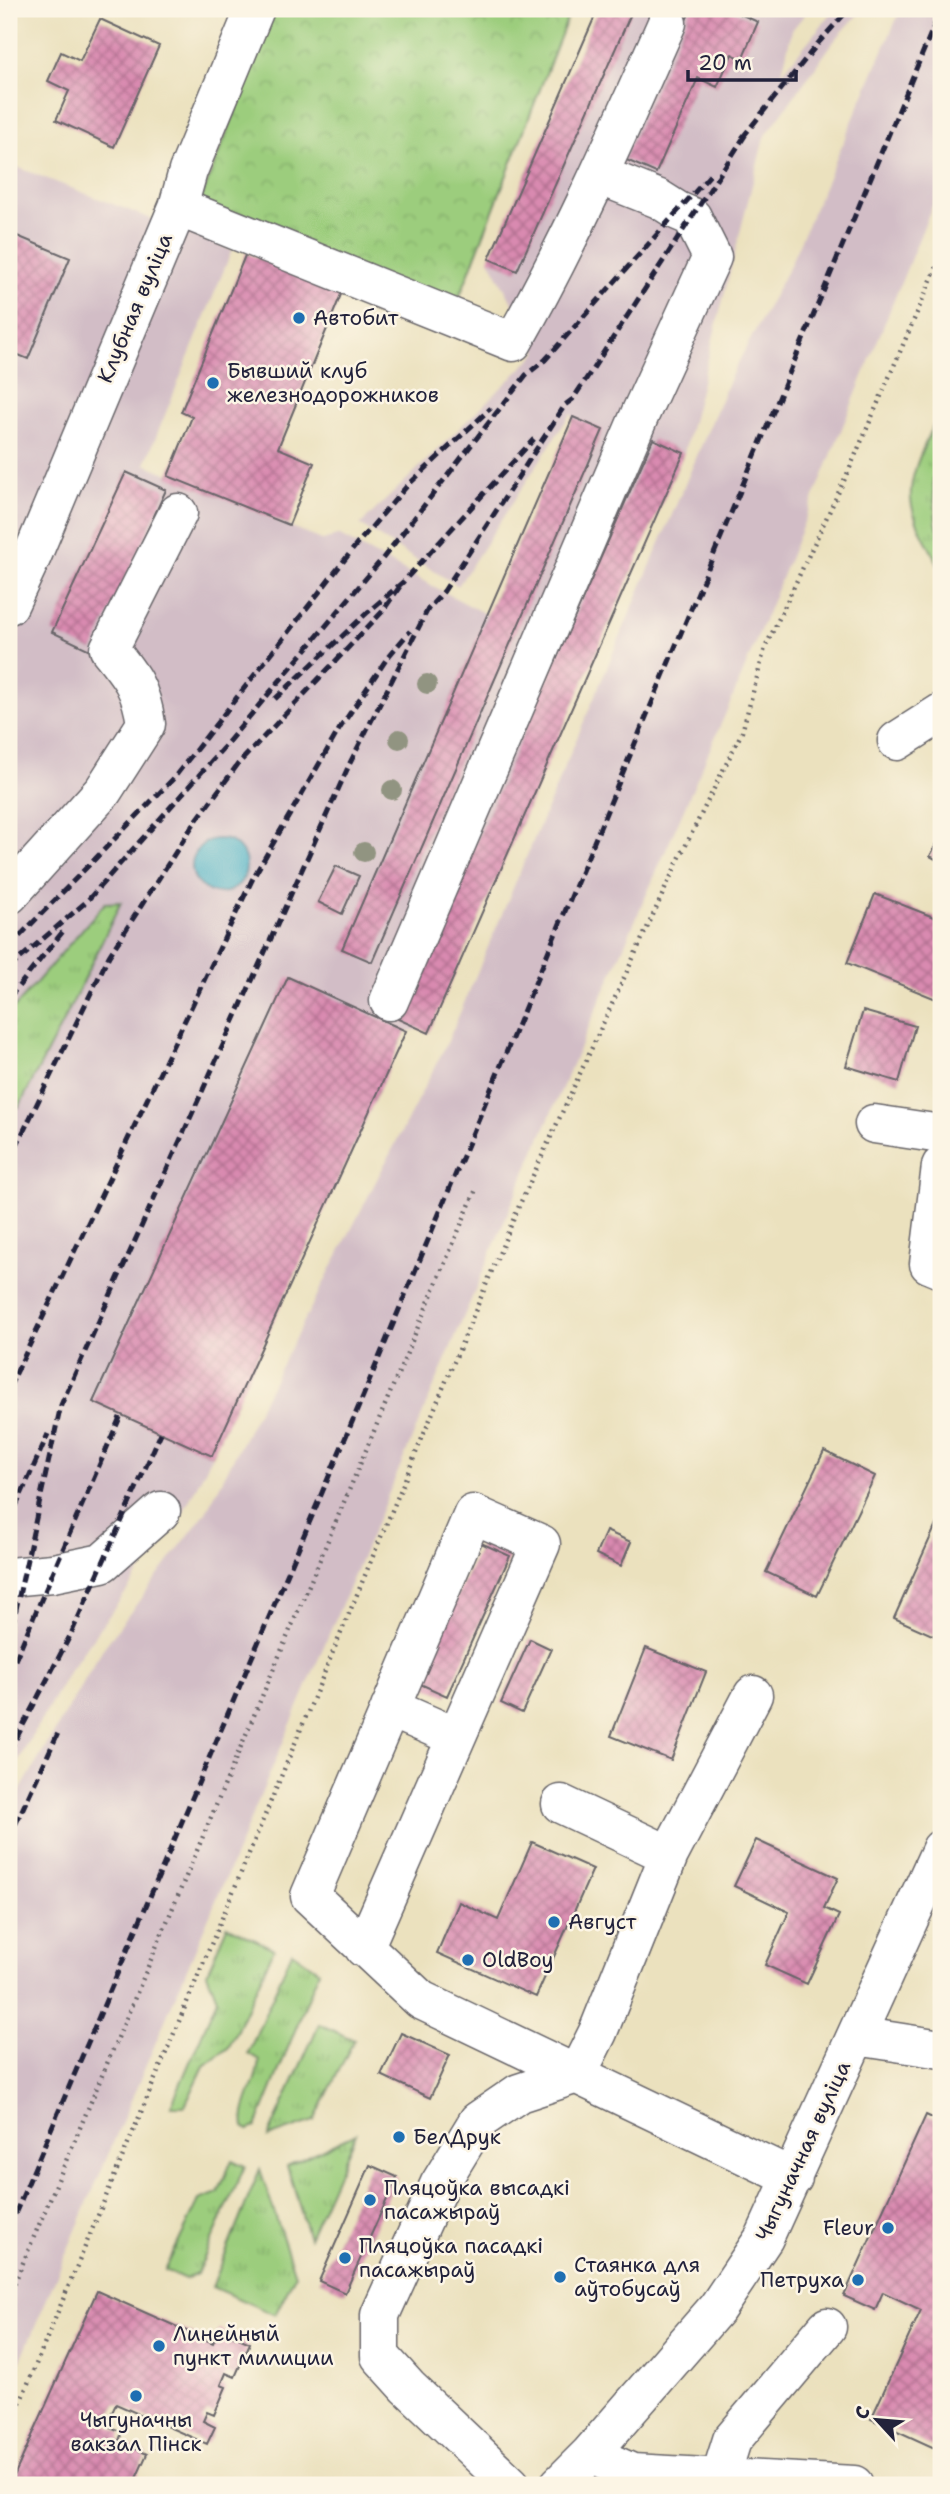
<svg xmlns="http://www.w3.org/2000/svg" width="950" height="2494" font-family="'Shantell Sans',sans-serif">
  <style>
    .industrial { fill: #d2bdc6 }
    .grass { fill: url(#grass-tufts); stroke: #5f785c; stroke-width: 2 }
    .park { fill: url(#park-crowns); stroke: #5f785c; stroke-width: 2 }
    .water { fill: #46aec5; stroke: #346880; stroke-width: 2 }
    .building { fill: url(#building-cross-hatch) }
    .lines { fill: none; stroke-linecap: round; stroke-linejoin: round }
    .minor-casing { stroke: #686569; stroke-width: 41 }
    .path { stroke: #686569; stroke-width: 4.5; stroke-dasharray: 2 5; stroke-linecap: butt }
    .minor { stroke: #fff; stroke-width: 38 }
    .rail { stroke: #22223b; stroke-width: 5; stroke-dasharray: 10 5; stroke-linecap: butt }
    .tree { fill: #919481 }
    .poi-dot { fill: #1f6fb2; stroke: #fcf5e5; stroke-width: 2.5 }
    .labels { text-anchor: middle; stroke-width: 5; stroke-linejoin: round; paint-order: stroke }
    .street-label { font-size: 21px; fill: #22223b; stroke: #fcf5e5 }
    .poi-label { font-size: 21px; fill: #22223b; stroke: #fcf5e5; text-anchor: start }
  </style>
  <defs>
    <pattern id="grass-tufts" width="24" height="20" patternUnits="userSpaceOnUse" patternTransform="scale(1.75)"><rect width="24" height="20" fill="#9ccd7d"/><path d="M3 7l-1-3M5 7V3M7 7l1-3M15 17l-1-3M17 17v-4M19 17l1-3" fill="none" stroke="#86b06d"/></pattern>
    <pattern id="park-crowns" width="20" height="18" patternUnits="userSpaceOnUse" patternTransform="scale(1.75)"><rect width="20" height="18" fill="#9ccd7d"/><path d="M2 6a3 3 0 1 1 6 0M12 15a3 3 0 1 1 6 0" fill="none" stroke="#86b06d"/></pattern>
    <pattern id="building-cross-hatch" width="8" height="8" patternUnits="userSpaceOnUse" patternTransform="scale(1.75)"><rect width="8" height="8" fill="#d98ab0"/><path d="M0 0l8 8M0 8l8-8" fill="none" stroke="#b07090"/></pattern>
  </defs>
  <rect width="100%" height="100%" fill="#fcf5e5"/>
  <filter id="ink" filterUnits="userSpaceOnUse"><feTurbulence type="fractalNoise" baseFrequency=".0143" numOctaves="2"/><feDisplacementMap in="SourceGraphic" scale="14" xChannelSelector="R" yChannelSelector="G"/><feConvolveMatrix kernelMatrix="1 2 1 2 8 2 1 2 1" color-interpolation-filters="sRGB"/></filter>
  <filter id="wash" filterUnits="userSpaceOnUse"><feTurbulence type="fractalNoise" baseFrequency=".00686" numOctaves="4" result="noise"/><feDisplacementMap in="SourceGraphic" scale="28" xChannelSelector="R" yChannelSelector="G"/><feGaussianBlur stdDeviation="1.57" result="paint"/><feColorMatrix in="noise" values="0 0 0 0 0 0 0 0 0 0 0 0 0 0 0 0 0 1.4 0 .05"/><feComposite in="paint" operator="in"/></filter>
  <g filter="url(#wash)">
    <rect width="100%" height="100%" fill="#ebe1be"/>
    <path class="industrial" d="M 598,9 L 809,9 L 792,30 L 782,73 L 835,9 L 863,9 L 835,40 L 764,138 L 684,453 L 429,1033 L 420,1029 L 406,1032 L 212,1456 L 183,1513 L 69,1671 L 9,1777 L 9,164 L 232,250 L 145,464 L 324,541 L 338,535 L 487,615 L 573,417 L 571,413 L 458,586 L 360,525 L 538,352 L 489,259 Z
      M 901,9 L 941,9 L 941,184 L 738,685 L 518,1189 L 9,2388 L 9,1810 L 102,1650 L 206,1512 L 448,1041 L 731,376 L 790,265 Z"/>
    <path class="grass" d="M 941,409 L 941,439 L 933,480 L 936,522 L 941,538 L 941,570 C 931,549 917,528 912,506 C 905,477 930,435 941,409 Z
      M 121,902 L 72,1004 L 19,1107 L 9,1103 L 9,1014 L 105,903 Z
      M 227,1926 L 274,1949 L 229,2047 L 204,2066 L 185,2106 L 171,2106 L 217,1999 L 207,1973 Z
      M 292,1952 L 319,1971 L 256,2127 L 248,2130 L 244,2127 C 240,2104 258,2084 259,2060 L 248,2053 Z
      M 319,2024 L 354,2040 L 314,2121 L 268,2137 Z
      M 356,2133 L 309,2238 L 287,2166 Z
      M 232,2160 L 245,2166 L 197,2274 L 185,2279 L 165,2270 L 199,2200 L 218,2193 Z
      M 260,2169 L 295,2275 L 275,2315 L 212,2287 Z"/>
    <path class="park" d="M 275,9 L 571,9 L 453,314 L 198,207 Z"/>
    <path class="water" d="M192 866a27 27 0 1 1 54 0a27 27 0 1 1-54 0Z"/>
    <g id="blocks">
      <path class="building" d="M 598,9 L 633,9 L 517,271 L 489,259 Z
        M 691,9 L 729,9 L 758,22 L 742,59 L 732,54 L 717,87 L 698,78 L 656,173 L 624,159 Z
        M 100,19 L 159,46 L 114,147 L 56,120 L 69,91 L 48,81 L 61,52 L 80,61 Z
        M 10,233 L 70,258 L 28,359 L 9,351 Z
        M 246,253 L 342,292 L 278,448 L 314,463 L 289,525 L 168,476 L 192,417 L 181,412 Z
        M 573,417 L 603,430 L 372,962 L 342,949 Z
        M 653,439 L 684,453 L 429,1033 L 398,1019 Z
        M 126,472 L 166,490 L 92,651 L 52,632 Z
        M 941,836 L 941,862 L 930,856 Z
        M 336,866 L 359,876 L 342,914 L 318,902 Z
        M 875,894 L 941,920 L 941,1001 L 847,963 Z
        M 288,977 L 406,1031 L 212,1456 L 93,1402 Z
        M 863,1011 L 915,1026 L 899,1082 L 846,1066 Z
        M 824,1451 L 875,1476 L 817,1596 L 766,1572 Z
        M 941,1514 L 941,1639 L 894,1618 Z
        M 606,1531 L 631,1542 L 621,1566 L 596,1554 Z
        M 481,1543 L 510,1556 L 447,1696 L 418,1683 Z
        M 530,1639 L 551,1649 L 522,1713 L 501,1703 Z
        M 646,1648 L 706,1672 L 671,1760 L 611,1736 Z
        M 756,1840 L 838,1878 L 824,1908 L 839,1915 L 807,1984 L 765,1965 L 789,1912 L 734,1886 Z
        M 532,1842 L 593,1869 L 536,1997 L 437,1953 L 459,1902 L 498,1920 Z
        M 401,2033 L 450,2055 L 430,2098 L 381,2075 Z
        M 926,2115 L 941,2122 L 941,2451 L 871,2419 L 921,2310 L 883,2292 L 875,2310 L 844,2296 Z
        M 370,2165 L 397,2177 L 345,2293 L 319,2281 Z
        M 97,2291 L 213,2343 L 219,2329 L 250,2343 L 235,2377 L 226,2373 L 221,2385 L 226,2387 L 214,2415 L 207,2412 L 203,2421 L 215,2427 L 207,2444 L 116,2404 L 106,2425 L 122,2432 L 119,2441 L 147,2454 L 133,2485 L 10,2485 Z"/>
    </g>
  </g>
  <g filter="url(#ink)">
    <use href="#blocks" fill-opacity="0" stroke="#686569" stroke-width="2"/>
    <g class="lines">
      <defs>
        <path id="minor" d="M 178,207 L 513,342 C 572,239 619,131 667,23
          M 9,605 L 32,556 L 178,207 L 188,171 L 255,9
          M 897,741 L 941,713
          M 9,895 L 103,791 L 146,724 C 141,688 131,676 109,649 L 178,513
          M 389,1001 L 641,412 L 712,257 L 692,217 L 678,211 L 659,199 L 599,175
          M 874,1124 L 941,1134
          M 941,1166 L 929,1264 L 941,1269
          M 9,1577 L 53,1573 L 102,1563 L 161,1511
          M 390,1708 L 456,1737
          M 669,1855 L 753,1695
          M 364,1948 L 541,1544 L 473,1514 L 310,1896 L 421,2000 L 793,2178
          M 857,2036 L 941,2049
          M 590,2454 L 632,2473 L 854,2485
          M 720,2478 L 732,2440 L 827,2327
          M 511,2485 L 408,2387 L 380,2356 L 380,2315 L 439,2185 L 478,2121 L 519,2093 L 577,2074 L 598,2032 L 669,1855 L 561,1804
          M 559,2485 L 590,2454 L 717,2308 L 764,2238 L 941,1849"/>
      </defs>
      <use href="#minor" class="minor-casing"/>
      <path class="path" d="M 9,2296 L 477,1187
        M 9,2429 L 519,1206 L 677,863 L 742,732 L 765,648 L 849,470 L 941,257"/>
      <use href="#minor" class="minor"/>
      <path class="rail" d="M 742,138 L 820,41 L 849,9
        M 275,699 L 368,612 L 403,582 L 534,439
        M 9,947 L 173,779 L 357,544 L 407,486 L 491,408
        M 9,968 L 86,902 L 223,748 L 383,558 L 526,375 L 545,360 L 710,175
        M 9,998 L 65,929
        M 9,1161 L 109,956 L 193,825 L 238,764 L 382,612 L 403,582
        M 9,1388 L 253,878 L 340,728 L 388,657 L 410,631
        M 9,1522 L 48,1434
        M 9,1641 L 61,1405 L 350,763 L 428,609 L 444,591 L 565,405 L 573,399 L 748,131
        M 9,1674 L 121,1415
        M 9,1752 L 71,1634 L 161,1433
        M 9,1838 L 59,1731
        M 9,2228 L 361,1401 L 941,9"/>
    </g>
    <g class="tree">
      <circle cx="427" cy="684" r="10"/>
      <circle cx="399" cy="739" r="10"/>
      <circle cx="392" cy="790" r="10"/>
      <circle cx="364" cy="852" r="10"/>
    </g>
  </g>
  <g class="poi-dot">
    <circle cx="299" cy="318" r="7"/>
    <circle cx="213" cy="383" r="7"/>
    <circle cx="554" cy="1922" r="7"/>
    <circle cx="468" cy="1960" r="7"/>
    <circle cx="399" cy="2137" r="7"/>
    <circle cx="370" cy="2200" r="7"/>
    <circle cx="888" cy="2228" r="7"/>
    <circle cx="345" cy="2258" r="7"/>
    <circle cx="560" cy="2277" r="7"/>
    <circle cx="858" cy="2280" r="7"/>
    <circle cx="159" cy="2346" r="7"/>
    <circle cx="136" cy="2396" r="7"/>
  </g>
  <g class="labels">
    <g class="street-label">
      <text transform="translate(135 308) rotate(-67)" y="7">Клубная вуліца</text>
      <text transform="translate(803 2151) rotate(-65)" y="7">Чыгуначная вуліца</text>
    </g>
    <g class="poi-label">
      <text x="313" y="325">Автобит</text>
      <text x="227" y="378">Бывший клуб<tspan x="227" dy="24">железнодорожников</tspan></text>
      <text x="568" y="1929">Август</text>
      <text x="482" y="1967">OldBoy</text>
      <text x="413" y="2144">БелДрук</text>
      <text x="384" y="2195">Пляцоўка высадкі<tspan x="384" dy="24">пасажыраў</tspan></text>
      <text x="874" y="2235" text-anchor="end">Fleur</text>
      <text x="359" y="2253">Пляцоўка пасадкі<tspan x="359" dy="24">пасажыраў</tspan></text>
      <text x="574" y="2272">Стаянка для<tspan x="574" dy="24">аўтобусаў</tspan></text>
      <text x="844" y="2287" text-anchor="end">Петруха</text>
      <text x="173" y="2341">Линейный<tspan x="173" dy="24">пункт милиции</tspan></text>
      <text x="136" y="2427" text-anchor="middle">Чыгуначны<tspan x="136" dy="24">вакзал Пінск</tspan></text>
    </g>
  </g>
  <rect width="950" height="2494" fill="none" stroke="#fcf5e5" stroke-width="35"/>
  <g transform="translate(877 2420) rotate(296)" stroke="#fcf5e5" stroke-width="5" paint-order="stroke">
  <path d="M0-5L12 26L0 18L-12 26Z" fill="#22223b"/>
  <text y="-10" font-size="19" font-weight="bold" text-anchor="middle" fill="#22223b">С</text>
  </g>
  <path d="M688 70v10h108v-10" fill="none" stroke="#22223b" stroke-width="3.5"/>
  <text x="698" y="70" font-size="21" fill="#22223b" stroke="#fcf5e5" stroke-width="5" paint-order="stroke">20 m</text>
</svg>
